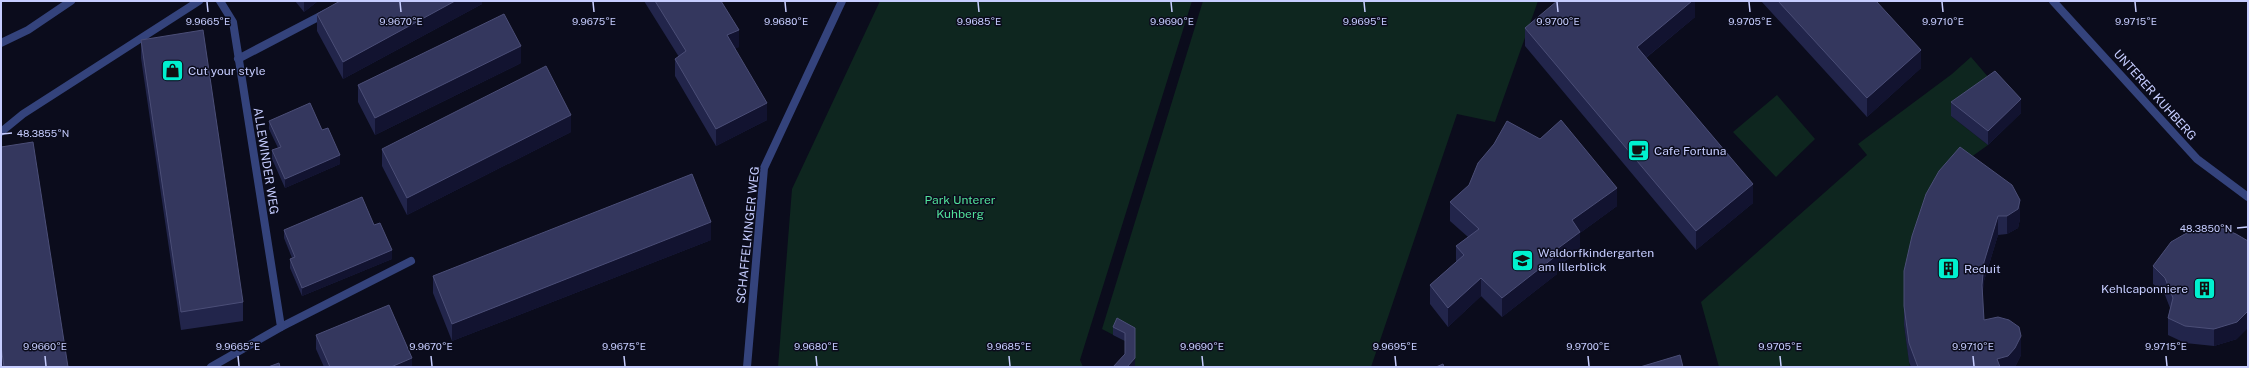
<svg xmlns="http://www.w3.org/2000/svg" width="2249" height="368" font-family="'Public Sans',sans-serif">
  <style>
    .green { fill: #0e261f }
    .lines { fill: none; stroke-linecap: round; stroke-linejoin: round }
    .service { stroke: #34437c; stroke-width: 8 }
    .pedestrian { stroke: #34437c; stroke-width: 8 }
    .minor { stroke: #34437c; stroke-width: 8 }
    .tertiary { stroke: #34437c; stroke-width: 8 }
    .wall { fill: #22254b }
    .shaded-wall { fill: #121330 }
    .building { fill: #34375e; stroke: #4b4e77 }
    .ticks { fill: none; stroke: #c6cdff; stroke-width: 1.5 }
    .labels { text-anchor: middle; stroke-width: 3; stroke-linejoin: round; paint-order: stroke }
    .poi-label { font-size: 12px; fill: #c6cdff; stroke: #0b0c1c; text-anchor: start }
    .street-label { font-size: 12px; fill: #c6cdff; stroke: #0b0c1c }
    .park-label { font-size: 12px; fill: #51e09a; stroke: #0b0c1c }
    .ticks-label { font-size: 10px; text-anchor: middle; fill: #c6cdff; stroke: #0b0c1c; stroke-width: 3; stroke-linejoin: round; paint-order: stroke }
  </style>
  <rect width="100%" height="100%" fill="#0b0c1c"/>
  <path class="green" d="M 880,1 L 1192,1 L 1080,360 L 1083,367 L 778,367 L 792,189 Z
    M 1203,1 L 1538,1 L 1495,122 L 1457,114 L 1371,367 L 1120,367 L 1125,362 L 1125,341 L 1102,329 Z
    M 1971,57 L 1995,85 L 1951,116 L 1988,145 L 1960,165 L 1912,254 L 1904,289 L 1904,325 L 1910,367 L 1719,367 L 1701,302 L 1867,155 L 1858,144 L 1952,74 Z
    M 1777,95 L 1815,139 L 1776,177 L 1733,132 Z"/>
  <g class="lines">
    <path class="service" d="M 281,327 L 411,261"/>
    <path class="pedestrian" d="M 238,59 L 326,13"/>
    <path class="minor" d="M 2053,1 L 2197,159 L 2248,197
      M 1,132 L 23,114 L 199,1
      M 211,367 L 281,327 L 233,22 L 220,1
      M 747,367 L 764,168 L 842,1"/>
    <path class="tertiary" d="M 1,43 L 28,30 L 71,1"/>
  </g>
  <path class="wall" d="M 295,1 L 318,1 L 304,12 Z
    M 482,1 L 482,4 L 343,79 L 317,31 L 317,14 Z
    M 644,1 L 721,1 L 739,47 L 735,48 L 767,120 L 716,146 L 675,76 L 675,59 L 679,57 Z
    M 1695,1 L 1695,17 L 1646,58 L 1753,203 L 1696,250 L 1525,46 L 1525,28 Z
    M 1761,1 L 1876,1 L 1921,68 L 1867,117 Z
    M 141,40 L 243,302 L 243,321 L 181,330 L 141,58 Z
    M 521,63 L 375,135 L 358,102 L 358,85 Z
    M 1951,102 L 2021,113 L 1988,145 L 1951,116 Z
    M 269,121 L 322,130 L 340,164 L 285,188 L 272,159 L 272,150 L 278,148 L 269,129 Z
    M 571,132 L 407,215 L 382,166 L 382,149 Z
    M 1,147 L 68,367 L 1,367 Z
    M 1926,194 L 2020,219 L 2018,228 L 2007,234 L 1998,235 L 1984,281 L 1982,296 L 1984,320 L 2021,355 L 2015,367 L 1911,367 L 1909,362 L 1904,325 L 1904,271 Z
    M 1450,202 L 1617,206 L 1580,233 L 1580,250 L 1557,267 L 1557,274 L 1502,317 L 1481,296 L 1448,327 L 1430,304 L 1430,285 L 1456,262 L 1456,246 L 1468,237 L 1450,221 Z
    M 374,225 L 392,259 L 302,296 L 290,268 L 290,259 L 292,258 L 284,238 L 284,230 Z
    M 711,240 L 452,341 L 433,293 L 433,276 Z
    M 2153,266 L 2237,339 L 2214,346 L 2185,343 L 2168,335 L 2168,318 L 2170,308 L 2165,295 L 2153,284 Z
    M 1113,327 L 1135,328 L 1135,366 L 1125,354 L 1125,341 L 1113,335 Z
    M 316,335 L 412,367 L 324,367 L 316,349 Z"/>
  <path class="shaded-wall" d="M 304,1 L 318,1 L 304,12 Z
    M 455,1 L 482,1 L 482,4 L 343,79 L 343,62 Z
    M 1692,1 L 1695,1 L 1695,17 L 1637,65 L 1637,47 Z
    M 739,30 L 739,47 L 727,52 L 727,35 Z
    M 521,46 L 521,63 L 375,135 L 375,118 Z
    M 1921,50 L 1921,68 L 1867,117 L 1867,98 Z
    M 2021,99 L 2021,113 L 1988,145 L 1988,131 Z
    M 767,103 L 767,120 L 716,146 L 716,129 Z
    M 571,115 L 571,132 L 407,215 L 407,198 Z
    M 340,155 L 340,164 L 285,188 L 285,179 Z
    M 1753,184 L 1753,203 L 1696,250 L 1696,231 Z
    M 1617,188 L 1617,206 L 1580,233 L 1580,250 L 1557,267 L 1557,274 L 1502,317 L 1502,298 L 1553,252 L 1572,220 Z
    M 2020,200 L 2020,219 L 2018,228 L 2007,234 L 2007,216 Z
    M 1998,216 L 1998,235 L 1984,281 L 1982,304 L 1982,285 L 1984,262 Z
    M 711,222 L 711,240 L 452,341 L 452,324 Z
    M 392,250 L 392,259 L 302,296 L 302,288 Z
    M 1481,278 L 1481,296 L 1448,327 L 1448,308 Z
    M 2248,311 L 2248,328 L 2237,339 L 2214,346 L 2214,329 Z
    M 2021,336 L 2021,355 L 2015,367 L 1997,367 L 1997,359 Z
    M 412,358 L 412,367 L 391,367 Z
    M 1135,358 L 1135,367 L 1127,367 Z"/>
  <path class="building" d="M 340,1 L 455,1 L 343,62 L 317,14 Z
    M 655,1 L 721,1 L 739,30 L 727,35 L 767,103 L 716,129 L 675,59 L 686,51 Z
    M 1557,1 L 1692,1 L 1637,47 L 1753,184 L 1696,231 L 1525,28 Z
    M 1778,1 L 1876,1 L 1921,50 L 1867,98 Z
    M 504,14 L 521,46 L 375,118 L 358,85 Z
    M 203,30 L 243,302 L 181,312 L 141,40 Z
    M 546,66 L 571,115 L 407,198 L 382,149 Z
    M 1995,71 L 2021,99 L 1988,131 L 1951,102 Z
    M 310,103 L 322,130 L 328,128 L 340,155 L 285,179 L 272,150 L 281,147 L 269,121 Z
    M 1561,120 L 1617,188 L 1572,220 L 1580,232 L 1553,252 L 1557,255 L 1502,298 L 1481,278 L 1448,308 L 1430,285 L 1464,255 L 1456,246 L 1479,229 L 1450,202 L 1469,185 L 1478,163 L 1494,144 L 1507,121 L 1540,139 Z
    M 33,142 L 68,367 L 4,367 L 1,346 L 1,147 Z
    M 1960,147 L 2012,185 L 2020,200 L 2018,209 L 2007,216 L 1998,216 L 1984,262 L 1982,285 L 1984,320 L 1998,317 L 2009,320 L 2019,327 L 2021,336 L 2015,348 L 2008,356 L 1997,359 L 2000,367 L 1918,367 L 1909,343 L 1904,306 L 1904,271 L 1912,236 L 1926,194 L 1939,171 Z
    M 692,174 L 711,222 L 452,324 L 433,276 Z
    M 362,197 L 374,225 L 380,223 L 392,250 L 302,288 L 290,259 L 295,257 L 284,230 Z
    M 2214,225 L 2236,234 L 2248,241 L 2248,311 L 2237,322 L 2214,329 L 2185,326 L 2168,318 L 2173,298 L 2165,278 L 2153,266 L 2171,242 L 2190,231 Z
    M 389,305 L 412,358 L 391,367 L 330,367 L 316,335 Z
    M 1117,318 L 1135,328 L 1135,358 L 1127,367 L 1113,367 L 1125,354 L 1125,333 L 1113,327 Z
    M 1680,355 L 1683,367 L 1640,367 Z
    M 279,363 L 280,367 L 268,367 Z
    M 1443,364 L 1444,367 L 1436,367 Z"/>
  <path class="ticks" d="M 207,2 L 208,12M 400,2 L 401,12M 593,2 L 594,12M 785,2 L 786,12M 978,2 L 979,12M 1171,2 L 1172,12M 1364,2 L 1365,12M 1557,2 L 1558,12M 1749,2 L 1750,12M 1942,2 L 1943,12M 2135,2 L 2136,12M 2,134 L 12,133M 2237,228 L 2247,227M 45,356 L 46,366M 238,356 L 239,366M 431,356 L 432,366M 624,356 L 625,366M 816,356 L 817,366M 1009,356 L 1010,366M 1202,356 L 1203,366M 1395,356 L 1396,366M 1588,356 L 1589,366M 1780,356 L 1781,366M 1973,356 L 1974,366M 2166,356 L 2167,366"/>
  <defs>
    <symbol id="shop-square" viewBox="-11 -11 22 22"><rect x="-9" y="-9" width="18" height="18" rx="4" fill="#00f1cf" stroke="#0b0c1c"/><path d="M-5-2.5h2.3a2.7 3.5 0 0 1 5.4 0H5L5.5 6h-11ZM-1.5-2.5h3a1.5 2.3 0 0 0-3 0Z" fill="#111"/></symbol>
    <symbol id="cafe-square" viewBox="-11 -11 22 22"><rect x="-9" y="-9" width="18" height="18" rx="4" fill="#00f1cf" stroke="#0b0c1c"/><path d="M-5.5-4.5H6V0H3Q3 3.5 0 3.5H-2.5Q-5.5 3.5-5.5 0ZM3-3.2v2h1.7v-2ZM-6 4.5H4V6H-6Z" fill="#111"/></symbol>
    <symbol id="school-square" viewBox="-11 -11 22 22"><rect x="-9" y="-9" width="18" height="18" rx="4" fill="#00f1cf" stroke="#0b0c1c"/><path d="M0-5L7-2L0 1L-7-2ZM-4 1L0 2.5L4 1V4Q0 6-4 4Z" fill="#111"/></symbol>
    <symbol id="building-square" viewBox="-11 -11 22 22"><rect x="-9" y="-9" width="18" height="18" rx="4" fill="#00f1cf" stroke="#0b0c1c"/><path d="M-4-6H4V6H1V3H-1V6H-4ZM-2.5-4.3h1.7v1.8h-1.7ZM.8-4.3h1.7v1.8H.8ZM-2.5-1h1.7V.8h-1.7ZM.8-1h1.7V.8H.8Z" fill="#111"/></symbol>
  </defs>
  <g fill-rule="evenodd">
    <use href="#shop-square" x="160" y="58" width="25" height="25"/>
    <use href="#cafe-square" x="1626" y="138" width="25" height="25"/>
    <use href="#school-square" x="1510" y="248" width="25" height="25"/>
    <use href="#building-square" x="1936" y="256" width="25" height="25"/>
    <use href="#building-square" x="2192" y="276" width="25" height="25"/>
  </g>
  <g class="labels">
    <g class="poi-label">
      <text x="188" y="75">Cut your style</text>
      <text x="1654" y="155">Cafe Fortuna</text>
      <text x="1538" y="257">Waldorfkindergarten<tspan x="1538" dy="14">am Illerblick</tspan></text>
      <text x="1964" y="273">Reduit</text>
      <text x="2188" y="293" text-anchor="end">Kehlcaponniere</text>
    </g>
    <g class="street-label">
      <text transform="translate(2155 95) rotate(48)" y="4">UNTERER KUHBERG</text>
      <text transform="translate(266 161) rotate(81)" y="4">ALLEWINDER WEG</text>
      <text transform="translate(748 235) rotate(-84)" y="4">SCHAFFELKINGER WEG</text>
    </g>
    <g class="park-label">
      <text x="960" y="204">Park Unterer<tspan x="960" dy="14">Kuhberg</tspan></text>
    </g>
  </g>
  <g class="ticks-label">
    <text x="208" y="25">9.9665°E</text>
    <text x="401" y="25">9.9670°E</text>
    <text x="594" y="25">9.9675°E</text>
    <text x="786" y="25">9.9680°E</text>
    <text x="979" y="25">9.9685°E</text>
    <text x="1172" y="25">9.9690°E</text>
    <text x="1365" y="25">9.9695°E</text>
    <text x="1558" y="25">9.9700°E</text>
    <text x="1750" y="25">9.9705°E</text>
    <text x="1943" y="25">9.9710°E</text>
    <text x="2136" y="25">9.9715°E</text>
    <text x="43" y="137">48.3855°N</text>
    <text x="2206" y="232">48.3850°N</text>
    <text x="45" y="350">9.9660°E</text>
    <text x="238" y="350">9.9665°E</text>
    <text x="431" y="350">9.9670°E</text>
    <text x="624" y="350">9.9675°E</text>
    <text x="816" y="350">9.9680°E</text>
    <text x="1009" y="350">9.9685°E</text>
    <text x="1202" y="350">9.9690°E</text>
    <text x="1395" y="350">9.9695°E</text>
    <text x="1588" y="350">9.9700°E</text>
    <text x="1780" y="350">9.9705°E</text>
    <text x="1973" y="350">9.9710°E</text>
    <text x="2166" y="350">9.9715°E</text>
  </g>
  <rect width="2249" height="368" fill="none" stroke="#c6cdff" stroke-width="4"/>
</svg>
